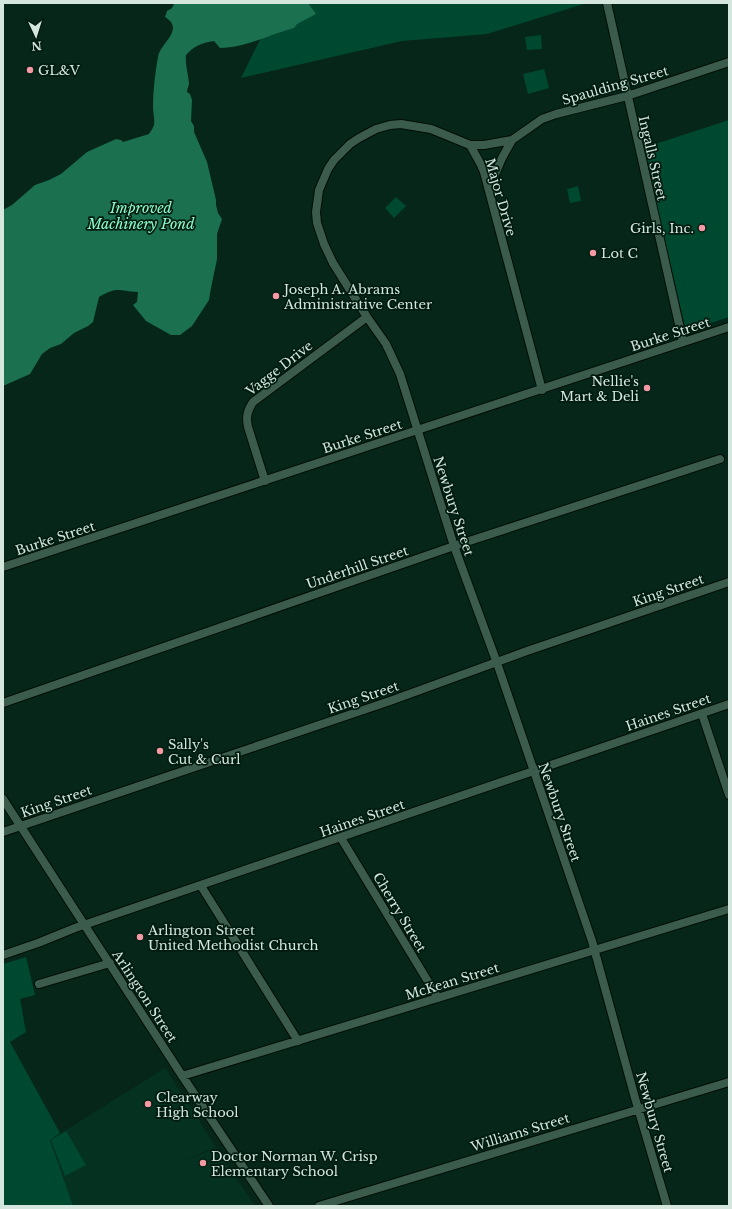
<svg xmlns="http://www.w3.org/2000/svg" width="732" height="1209" font-family="'Libre Baskerville',serif">
  <style>
    .built { fill: #053121 }
    .green { fill: #004931 }
    .water { fill: #1b7050 }
    .lines { fill: none; stroke-linecap: round; stroke-linejoin: round }
    .street-casing { stroke: #000e06; stroke-width: 10 }
    .street { stroke: #3b5c4c; stroke-width: 8 }
    .poi-dot { fill: #f49aa4; stroke: #001c10; stroke-width: 1.5 }
    .labels { text-anchor: middle; stroke-width: 3.5; stroke-linejoin: round; paint-order: stroke }
    .poi-label { font-size: 13px; fill: #d4e6dd; stroke: #001c10; text-anchor: start }
    .street-label { font-size: 13px; fill: #d4e6dd; stroke: #001c10 }
    .water-label { font-size: 14px; font-style: italic; fill: #8efdcc; stroke: #001c10 }
  </style>
  <rect width="100%" height="100%" fill="#052619"/>
  <path class="built" d="M 165,1068 L 216,1147 L 176,1164 L 216,1148 L 255,1206 L 73,1206 L 50,1140 Z"/>
  <path class="green" d="M 278,3 L 587,3 L 487,34 L 402,41 L 241,78 Z
    M 541,35 L 542,49 L 527,50 L 525,37 Z
    M 544,69 L 549,88 L 528,94 L 523,74 Z
    M 729,120 L 729,317 L 686,331 L 643,148 Z
    M 578,186 L 581,201 L 570,203 L 567,189 Z
    M 396,197 L 406,206 L 394,218 L 385,208 Z
    M 26,957 L 35,995 L 20,999 L 26,1032 L 10,1042 L 60,1133 L 50,1140 L 73,1206 L 3,1206 L 3,964 Z
    M 66,1131 L 86,1165 L 65,1176 L 51,1140 Z"/>
  <path class="water" d="M 174,3 L 308,3 L 316,14 L 297,24 L 294,28 C 270,34 246,48 220,48 L 214,41 C 201,43 194,46 186,55 C 185,65 188,73 189,83 C 189,86 187,88 187,92 L 190,94 L 192,100 L 191,121 L 194,126 L 194,132 L 207,162 L 216,200 L 216,205 L 218,213 L 222,219 L 217,234 L 217,259 L 211,288 L 209,300 L 192,326 L 180,335 L 171,335 L 146,321 L 133,305 L 137,302 L 138,292 C 118,291 118,286 99,297 L 93,322 L 88,326 L 74,333 L 61,344 L 50,348 L 42,354 L 30,374 L 3,386 L 3,210 L 12,205 L 35,185 L 49,180 L 61,174 L 87,152 L 116,139 L 121,140 L 123,142 L 149,134 C 151,131 153,128 154,125 C 155,119 153,113 153,107 C 153,90 155,73 158,57 C 159,44 186,30 165,17 L 167,11 C 171,9 173,8 174,3 Z"/>
  <g class="lines">
    <defs>
      <path id="street" d="M 607,3 L 683,342
        M 512,140 L 542,119 L 556,114 L 627,96 L 729,62
        M 470,145 L 484,145 L 512,140 L 502,158 L 489,189
        M 542,390 L 484,172 L 480,163 L 470,145 L 431,129 L 401,124 L 390,125 L 376,129 L 359,138 L 350,144 L 334,160 L 328,169 L 319,190 L 316,212 L 317,223 L 324,244 L 333,263 L 367,317 L 386,344 L 400,374 L 454,546 L 497,663 L 592,941 L 635,1098 L 667,1206
        M 265,481 L 248,427 C 246,417 247,411 253,402 L 367,317
        M 3,567 L 729,327
        M 3,703 L 454,546 L 720,459
        M 702,714 L 729,795
        M 3,799 L 179,1071 L 269,1206
        M 3,832 L 390,701 L 527,651 L 729,582
        M 341,838 L 438,998
        M 201,886 L 298,1041
        M 3,955 L 38,943 L 75,928 L 729,704
        M 39,984 L 110,963
        M 182,1076 L 729,909
        M 319,1206 L 729,1082"/>
    </defs>
    <use href="#street" class="street-casing"/>
    <use href="#street" class="street"/>
  </g>
  <g class="poi-dot">
    <circle cx="30" cy="70" r="4"/>
    <circle cx="702" cy="228" r="4"/>
    <circle cx="593" cy="253" r="4"/>
    <circle cx="276" cy="296" r="4"/>
    <circle cx="647" cy="388" r="4"/>
    <circle cx="160" cy="751" r="4"/>
    <circle cx="140" cy="937" r="4"/>
    <circle cx="148" cy="1104" r="4"/>
    <circle cx="203" cy="1163" r="4"/>
  </g>
  <g class="labels">
    <g class="poi-label">
      <text x="38" y="75">GL&amp;V</text>
      <text x="694" y="233" text-anchor="end">Girls, Inc.</text>
      <text x="601" y="258">Lot C</text>
      <text x="284" y="294">Joseph A. Abrams<tspan x="284" dy="15">Administrative Center</tspan></text>
      <text x="639" y="386" text-anchor="end">Nellie's<tspan x="639" dy="15">Mart &amp; Deli</tspan></text>
      <text x="168" y="749">Sally's<tspan x="168" dy="15">Cut &amp; Curl</tspan></text>
      <text x="148" y="935">Arlington Street<tspan x="148" dy="15">United Methodist Church</tspan></text>
      <text x="156" y="1102">Clearway<tspan x="156" dy="15">High School</tspan></text>
      <text x="211" y="1161">Doctor Norman W. Crisp<tspan x="211" dy="15">Elementary School</tspan></text>
    </g>
    <g class="street-label">
      <text transform="translate(615 85) rotate(-16)" y="5">Spaulding Street</text>
      <text transform="translate(653 158) rotate(77)" y="5">Ingalls Street</text>
      <text transform="translate(501 197) rotate(74)" y="5">Major Drive</text>
      <text transform="translate(670 334) rotate(-18)" y="5">Burke Street</text>
      <text transform="translate(279 368) rotate(-38)" y="5">Vagge Drive</text>
      <text transform="translate(362 436) rotate(-18)" y="5">Burke Street</text>
      <text transform="translate(454 506) rotate(72)" y="5">Newbury Street</text>
      <text transform="translate(55 538) rotate(-18)" y="5">Burke Street</text>
      <text transform="translate(357 567) rotate(-19)" y="5">Underhill Street</text>
      <text transform="translate(668 590) rotate(-19)" y="5">King Street</text>
      <text transform="translate(363 697) rotate(-19)" y="5">King Street</text>
      <text transform="translate(668 712) rotate(-19)" y="5">Haines Street</text>
      <text transform="translate(56 801) rotate(-19)" y="5">King Street</text>
      <text transform="translate(560 812) rotate(71)" y="5">Newbury Street</text>
      <text transform="translate(362 818) rotate(-19)" y="5">Haines Street</text>
      <text transform="translate(400 912) rotate(59)" y="5">Cherry Street</text>
      <text transform="translate(452 981) rotate(-17)" y="5">McKean Street</text>
      <text transform="translate(145 996) rotate(57)" y="5">Arlington Street</text>
      <text transform="translate(655 1122) rotate(74)" y="5">Newbury Street</text>
      <text transform="translate(520 1132) rotate(-17)" y="5">Williams Street</text>
    </g>
    <g class="water-label">
      <text x="141" y="213">Improved<tspan x="141" dy="16">Machinery Pond</tspan></text>
    </g>
  </g>
  <rect width="732" height="1209" fill="none" stroke="#d4e6dd" stroke-width="8"/>
  <g transform="translate(36 36) rotate(176)" stroke="#001c10" stroke-width="3" paint-order="stroke">
  <path d="M0-3L7 15L0 10L-7 15Z" fill="#d4e6dd"/>
  <text y="-6" font-size="11" font-weight="bold" text-anchor="middle" fill="#d4e6dd">N</text>
  </g>
</svg>
